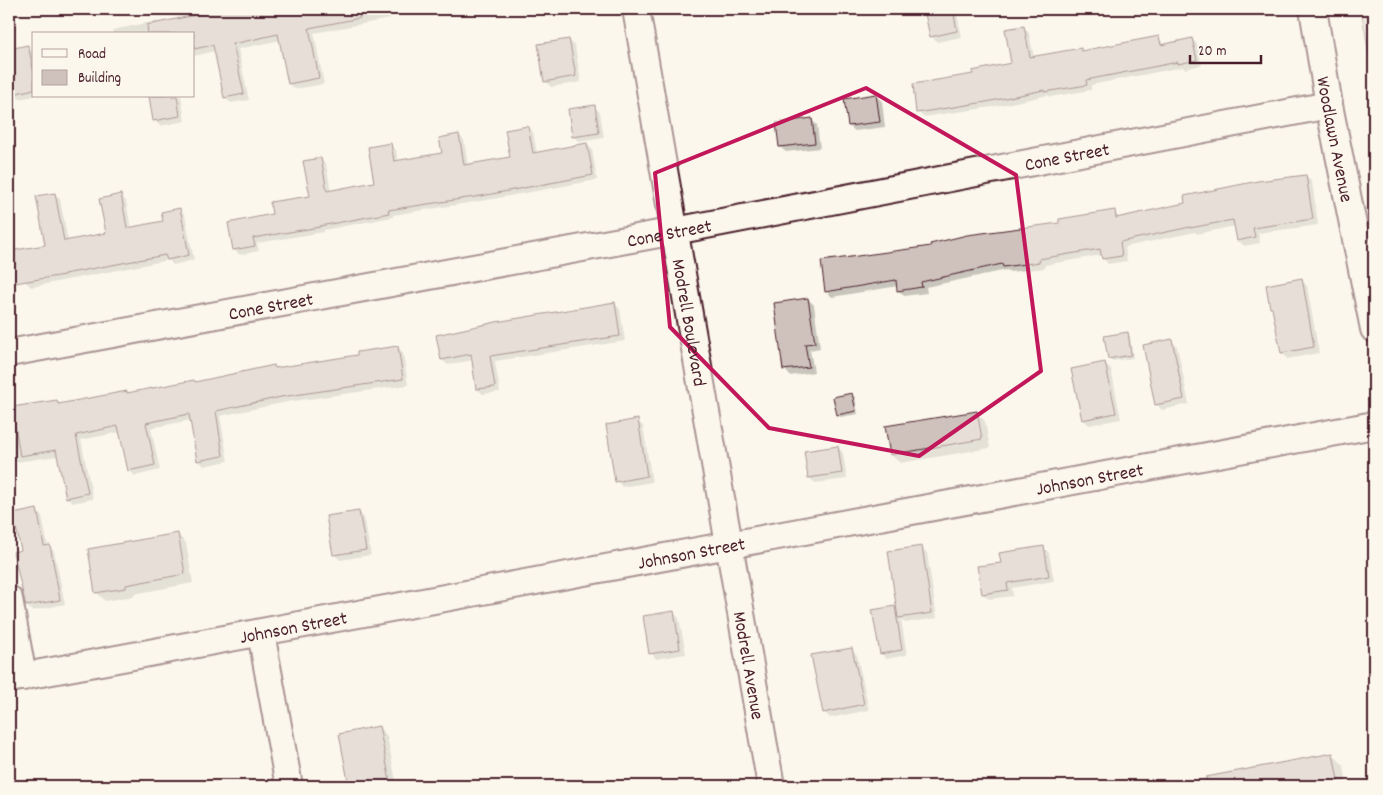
<svg xmlns="http://www.w3.org/2000/svg" width="1383" height="795" font-family="Dekko,sans-serif">
  <style>
    .green { fill: #e2d7d0; stroke: #967b7e }
    .shadow { fill: #0003 }
    .building { fill: #cfc2bc; stroke: #4a1f2b }
    .lines { fill: none; stroke-linecap: round; stroke-linejoin: round }
    .minor-casing { stroke: #4a1f2b; stroke-width: 30 }
    .minor { stroke: #fbf7ec; stroke-width: 26 }
    .marked { fill: none; stroke: #c2185b; stroke-width: 4; stroke-linejoin: round }
    .labels { text-anchor: middle; stroke-width: 5; stroke-linejoin: round; paint-order: stroke }
    .street-label { font-size: 19px; fill: #4a1f2b; stroke: #fbf7ec }
  </style>
  <rect width="100%" height="100%" fill="#fbf7ec"/>
  <filter id="ink" filterUnits="userSpaceOnUse"><feTurbulence type="fractalNoise" baseFrequency=".02" numOctaves="2"/><feDisplacementMap in="SourceGraphic" scale="10" xChannelSelector="R" yChannelSelector="G"/><feConvolveMatrix kernelMatrix="1 2 1 2 8 2 1 2 1" color-interpolation-filters="sRGB"/></filter>
  <g filter="url(#ink)">
    <path class="green" d="M 1361,9 L 1374,9 L 1374,84 Z"/>
    <path class="shadow" d="M 246,9 L 436,9 L 389,16 L 389,19 L 314,33 L 324,84 L 295,89 L 289,84 L 281,40 L 238,49 L 249,100 L 231,103 L 225,98 L 215,51 L 194,56 L 194,34 L 112,34 L 113,30 L 156,21 L 159,24 Z
      M 926,9 L 956,9 L 962,37 L 937,42 L 931,36 Z
      M 1024,27 L 1029,33 L 1034,57 L 1080,50 L 1083,52 L 1158,37 L 1164,45 L 1192,39 L 1197,44 L 1202,65 L 1185,69 L 1183,67 L 1091,85 L 1091,90 L 1050,97 L 1049,95 L 992,107 L 923,117 L 918,112 L 975,76 L 1012,64 Z
      M 569,40 L 575,46 L 581,82 L 551,87 L 545,81 Z
      M 28,46 L 34,54 L 34,96 L 19,99 L 14,93 L 13,87 L 9,88 L 9,50 Z
      M 876,95 L 882,101 L 885,127 L 855,131 L 849,126 Z
      M 150,96 L 181,96 L 185,121 L 160,126 L 154,120 Z
      M 594,107 L 600,112 L 604,138 L 579,142 L 573,136 Z
      M 812,120 L 817,125 L 820,148 L 786,152 L 780,147 Z
      M 528,127 L 533,132 L 537,153 L 586,144 L 592,149 L 597,180 L 487,200 L 393,215 L 393,217 L 324,230 L 324,232 L 257,243 L 259,251 L 240,255 L 234,250 L 273,215 L 311,197 L 321,159 L 326,164 L 331,191 L 375,183 L 390,145 L 396,150 L 398,161 L 443,154 L 459,135 L 464,140 L 468,166 L 511,158 Z
      M 1306,176 L 1312,182 L 1318,225 L 1258,233 L 1260,243 L 1244,246 L 1238,240 L 1235,226 L 1197,234 L 1195,232 L 1125,247 L 1127,261 L 1108,264 L 1103,258 L 1102,255 L 1045,265 L 1045,268 L 1010,272 L 1007,270 L 926,287 L 927,293 L 904,296 L 898,290 L 898,286 L 832,297 L 826,291 L 932,247 L 1061,224 L 1114,212 L 1120,219 Z
      M 55,194 L 60,199 L 68,241 L 107,234 L 121,196 L 126,201 L 131,229 L 164,222 L 179,209 L 185,215 L 194,260 L 173,265 L 169,260 L 31,287 L 25,281 L 47,246 Z
      M 9,273 L 11,276 L 16,298 L 9,299 Z
      M 1301,280 L 1307,286 L 1319,353 L 1287,359 L 1282,353 L 1274,311 L 1271,308 Z
      M 808,299 L 814,305 L 820,348 L 810,350 L 814,372 L 790,376 L 785,370 L 775,304 Z
      M 614,303 L 620,309 L 625,341 L 495,361 L 500,392 L 483,394 L 477,389 L 473,360 L 448,365 L 442,360 Z
      M 1127,333 L 1130,336 L 1133,358 L 1112,361 L 1109,359 Z
      M 1171,340 L 1177,346 L 1189,404 L 1162,410 L 1156,404 Z
      M 398,347 L 403,353 L 408,385 L 287,402 L 220,416 L 228,461 L 204,466 L 198,460 L 191,420 L 151,428 L 160,470 L 135,476 L 129,470 L 121,432 L 81,440 L 93,499 L 72,503 L 67,497 L 58,456 L 10,463 L 11,465 L 9,466 L 9,417 L 57,401 L 61,405 L 196,383 L 274,367 L 276,369 L 359,356 Z
      M 1105,363 L 1111,369 L 1121,419 L 1089,425 L 1083,419 Z
      M 852,395 L 855,397 L 858,414 L 840,417 L 838,415 Z
      M 976,412 L 985,421 L 990,448 L 900,463 L 891,455 Z
      M 637,421 L 643,426 L 652,482 L 622,487 L 617,481 Z
      M 838,447 L 843,453 L 847,479 L 815,483 L 809,478 Z
      M 37,511 L 42,516 L 48,547 L 54,551 L 65,604 L 32,611 L 27,606 Z
      M 359,512 L 364,518 L 371,555 L 340,560 L 334,554 Z
      M 177,534 L 186,543 L 193,583 L 134,594 L 134,596 L 105,601 L 96,592 Z
      M 921,547 L 927,553 L 937,618 L 905,623 L 901,619 L 907,655 L 886,659 L 881,653 L 894,608 L 898,612 Z
      M 1043,547 L 1049,553 L 1054,581 L 1012,588 L 1013,596 L 989,599 L 983,594 L 1002,564 Z
      M 673,612 L 679,618 L 686,654 L 656,659 L 651,653 Z
      M 851,649 L 857,655 L 869,710 L 830,718 L 824,712 Z
      M 379,727 L 387,736 L 397,786 L 350,786 L 340,735 Z
      M 1333,754 L 1344,766 L 1347,786 L 1163,786 Z"/>
    <path class="building" d="M 225,9 L 359,9 L 360,18 L 309,28 L 319,78 L 288,84 L 278,34 L 233,44 L 244,94 L 224,98 L 213,45 L 194,49 L 194,34 L 148,34 L 147,25 Z
      M 924,9 L 953,9 L 957,31 L 930,37 Z
      M 1024,26 L 1030,57 L 1081,48 L 1081,51 L 1159,36 L 1161,45 L 1192,38 L 1197,60 L 1178,64 L 1178,62 L 1086,80 L 1087,85 L 1044,92 L 1044,90 L 986,102 L 916,113 L 913,84 L 973,74 L 972,71 L 1011,63 L 1005,29 Z
      M 569,39 L 576,76 L 544,82 L 538,44 Z
      M 28,45 L 34,73 L 34,89 L 13,94 L 9,74 L 9,49 Z
      M 876,94 L 880,122 L 848,126 L 844,99 Z
      M 149,96 L 177,96 L 180,116 L 153,121 Z
      M 595,105 L 599,133 L 572,137 L 568,109 Z
      M 812,118 L 815,143 L 779,147 L 776,123 Z
      M 528,126 L 533,153 L 587,143 L 593,175 L 481,196 L 388,210 L 389,213 L 320,226 L 320,227 L 253,238 L 255,246 L 233,250 L 228,223 L 272,214 L 270,202 L 310,196 L 303,161 L 321,158 L 327,191 L 374,182 L 368,147 L 391,143 L 394,161 L 442,153 L 439,138 L 459,134 L 464,165 L 510,157 L 505,130 Z
      M 1306,175 L 1313,219 L 1253,228 L 1255,237 L 1237,241 L 1233,220 L 1190,228 L 1190,227 L 1120,242 L 1122,256 L 1102,259 L 1100,249 L 1039,259 L 1040,262 L 1003,267 L 1002,264 L 921,282 L 922,287 L 897,291 L 896,280 L 825,292 L 821,261 L 931,246 L 930,244 L 967,235 L 1059,223 L 1059,219 L 1115,210 L 1116,218 L 1185,203 L 1184,196 L 1258,181 Z
      M 55,193 L 64,241 L 106,233 L 99,199 L 121,194 L 127,228 L 163,221 L 161,212 L 180,208 L 189,255 L 167,260 L 165,255 L 64,274 L 64,275 L 9,284 L 9,251 L 45,245 L 36,196 Z
      M 1302,278 L 1314,347 L 1281,353 L 1272,308 L 1270,308 L 1266,285 Z
      M 808,298 L 815,343 L 805,344 L 809,367 L 783,370 L 774,303 Z
      M 615,302 L 620,336 L 490,356 L 495,387 L 476,389 L 471,354 L 441,360 L 436,335 L 496,322 Z
      M 1128,332 L 1131,355 L 1108,359 L 1104,336 Z
      M 1172,339 L 1184,399 L 1155,405 L 1143,345 Z
      M 398,346 L 403,379 L 281,397 L 216,411 L 223,456 L 197,461 L 189,414 L 146,423 L 155,465 L 128,471 L 118,426 L 76,435 L 88,493 L 66,498 L 56,450 L 20,456 L 12,407 L 57,400 L 58,404 L 127,391 L 127,393 L 194,380 L 195,382 L 274,365 L 275,368 L 357,355 L 357,352 Z
      M 1105,362 L 1116,413 L 1082,420 L 1071,369 Z
      M 852,393 L 856,411 L 837,415 L 833,397 Z
      M 977,411 L 982,439 L 890,455 L 885,426 Z
      M 638,419 L 647,476 L 615,482 L 606,425 Z
      M 838,446 L 842,473 L 808,478 L 804,451 Z
      M 37,509 L 44,546 L 50,545 L 60,600 L 26,606 L 13,552 L 21,550 L 13,514 Z
      M 359,511 L 366,550 L 333,555 L 326,516 Z
      M 178,533 L 185,574 L 126,585 L 126,588 L 95,593 L 88,549 Z
      M 922,546 L 932,613 L 898,618 L 888,551 Z
      M 1044,546 L 1049,576 L 1007,583 L 1008,590 L 982,594 L 977,566 L 1001,563 L 999,553 Z
      M 895,606 L 902,650 L 880,654 L 872,610 Z
      M 674,611 L 680,649 L 649,654 L 643,616 Z
      M 852,648 L 864,704 L 823,713 L 811,655 Z
      M 379,726 L 391,786 L 349,786 L 339,734 Z
      M 1333,753 L 1339,786 L 1206,786 L 1206,777 Z"/>
    <g class="lines">
      <defs>
        <g id="minor">
          <path id="s1" d="M 636,9 L 771,786"/>
          <path id="s2" d="M 1313,9 L 1329,105 L 1374,329"/>
          <path id="s3" d="M 9,353 L 675,231 L 1329,105"/>
          <path d="M 9,599 L 23,677"/>
          <path d="M 261,633 L 289,786"/>
          <path id="s4" d="M 9,679 L 1374,425"/>
        </g>
      </defs>
      <use href="#minor" class="minor-casing"/>
      <use href="#minor" class="minor"/>
    </g>
  </g>
  <path d="M0 0H1383V795H0ZM 866,88 L 1016,175 L 1041,371 L 919,456 L 769,428 L 670,327 L 655,173 Z" fill="#fbf7ec" fill-opacity=".55" fill-rule="evenodd"/>
  <path class="marked" d="M 866,88 L 1016,175 L 1041,371 L 919,456 L 769,428 L 670,327 L 655,173 Z"/>
  <g class="labels">
    <g class="street-label">
      <text dy="7" stroke="none"><textPath href="#s2" startOffset="132">Woodlawn Avenue</textPath></text>
      <text dy="7" stroke="none"><textPath href="#s3" startOffset="1076">Cone Street</textPath></text>
      <text dy="7" stroke="none"><textPath href="#s3" startOffset="671">Cone Street</textPath></text>
      <text dy="7" stroke="none"><textPath href="#s3" startOffset="266">Cone Street</textPath></text>
      <text dy="7" stroke="none"><textPath href="#s1" startOffset="318">Modrell Boulevard</textPath></text>
      <text dy="7" stroke="none"><textPath href="#s4" startOffset="1099">Johnson Street</textPath></text>
      <text dy="7" stroke="none"><textPath href="#s4" startOffset="694">Johnson Street</textPath></text>
      <text dy="7" stroke="none"><textPath href="#s4" startOffset="289">Johnson Street</textPath></text>
      <text dy="7" stroke="none"><textPath href="#s1" startOffset="666">Modrell Avenue</textPath></text>
    </g>
  </g>
  <rect width="1383" height="795" fill="none" stroke="#fbf7ec" stroke-width="30"/>
  <rect x="15" y="15" width="1353" height="765" fill="none" stroke="#4a1f2b" stroke-width="2" filter="url(#ink)"/>
  <rect x="32" y="32" width="162" height="65" fill="#fbf7ec" stroke="#b4a19f"/>
  <rect x="42" y="49" width="25" height="8" fill="#fbf7ec" stroke="#b4a19f"/>
  <text x="78" y="58" font-size="15" fill="#4a1f2b">Road</text>
  <rect x="42" y="70" width="25" height="15" fill="#cfc2bc" stroke="#b4a19f"/>
  <text x="78" y="82" font-size="15" fill="#4a1f2b">Building</text>
  <path d="M1190 55v8h71v-8" fill="none" stroke="#4a1f2b" stroke-width="2.5"/>
  <text x="1198" y="55" font-size="15" fill="#4a1f2b" stroke="#fbf7ec" stroke-width="4" paint-order="stroke">20 m</text>
</svg>
